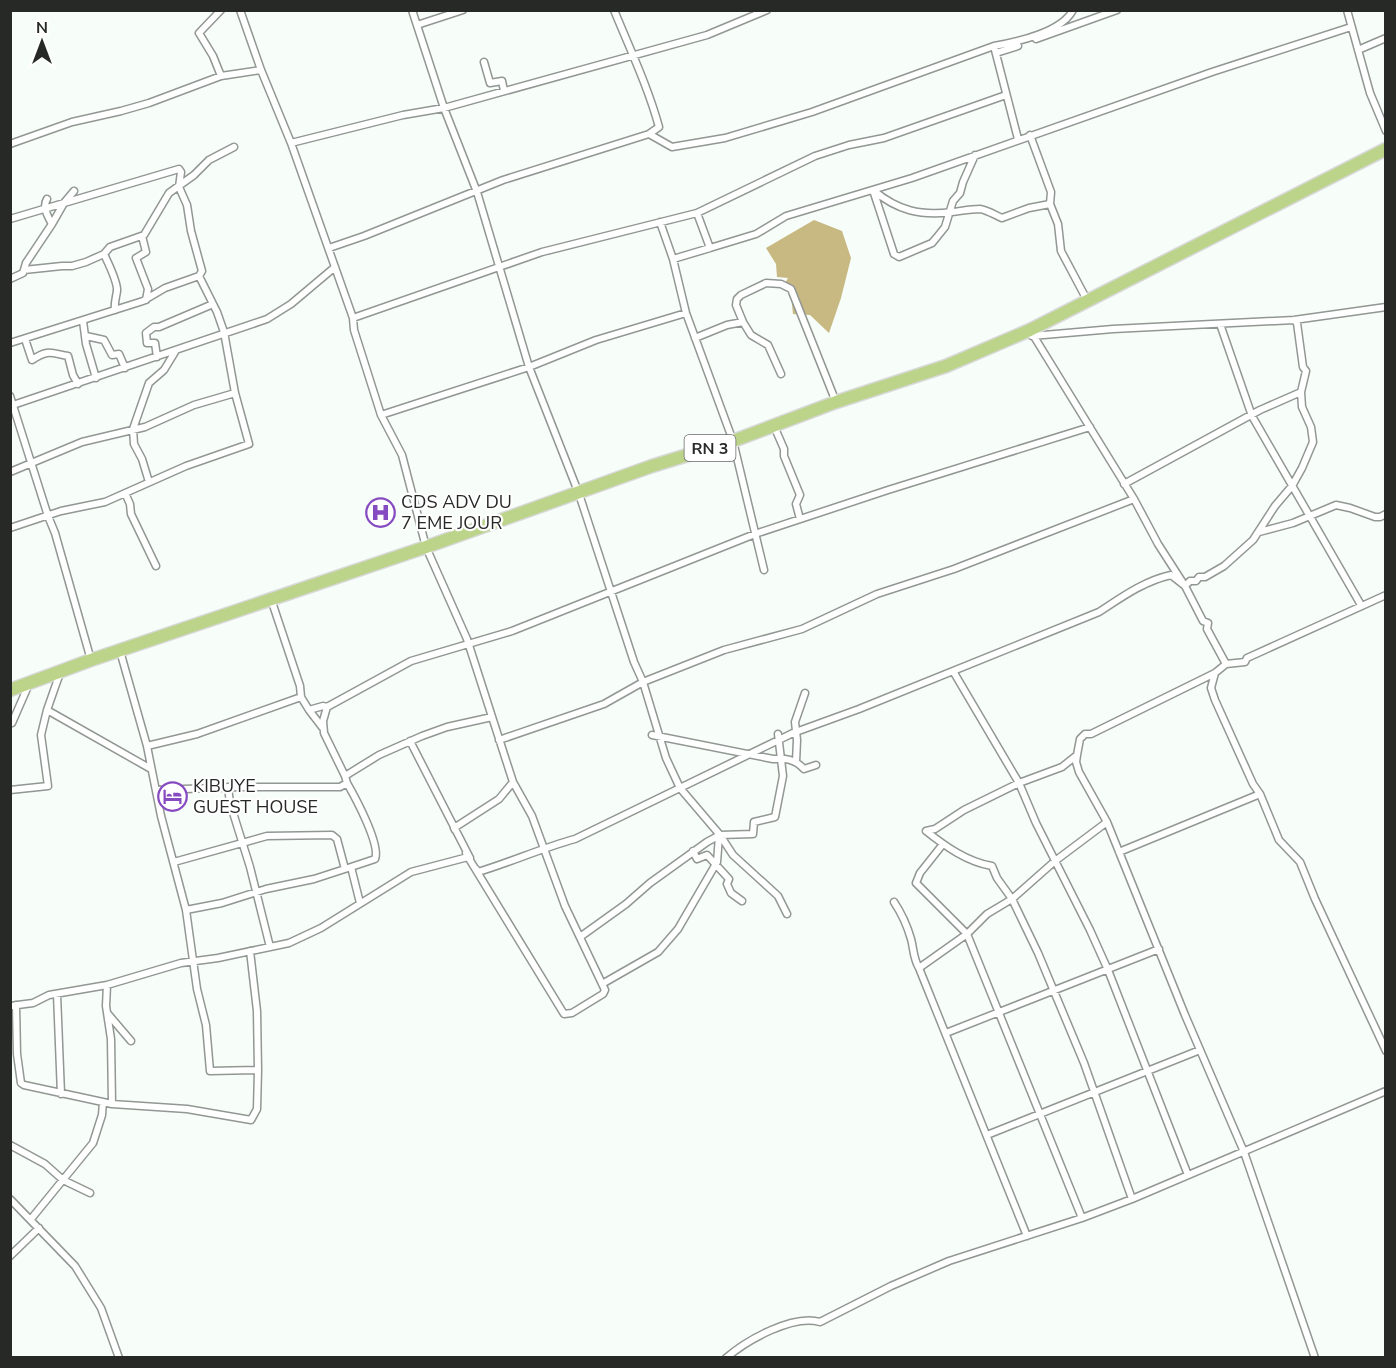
<svg xmlns="http://www.w3.org/2000/svg" width="1396" height="1368" font-family="'Nunito Sans',sans-serif">
  <style>
    .forest { fill: #c8b882 }
    .lines { fill: none; stroke-linecap: round; stroke-linejoin: round }
    .street-casing { stroke: #929793; stroke-width: 9 }
    .highway-casing { stroke: #d8d8d8; stroke-width: 15 }
    .street { stroke: #fff; stroke-width: 6 }
    .highway { stroke: #bcd48a; stroke-width: 12 }
    .labels { text-anchor: middle; stroke-width: 4.5; stroke-linejoin: round; paint-order: stroke }
    .shield { fill: #fff; stroke: #686968; stroke-width: 1.5 }
    .shield-label { font-size: 16px; font-weight: bold; fill: #272927 }
    .poi-label { font-size: 18px; fill: #272927; stroke: #fff; text-anchor: start }
  </style>
  <rect width="100%" height="100%" fill="#f7fdf8"/>
  <path class="forest" d="M 814,220 L 842,231 L 851,258 L 841,298 L 829,333 L 810,315 L 793,314 L 791,295 L 783,287 L 788,278 L 777,277 L 776,264 L 766,248 Z"/>
  <g class="lines">
    <defs>
      <path id="street" d="M 240,10 L 261,70 L 291,143 L 353,318 L 354,330 L 381,415 L 402,455 L 426,547 L 467,639 L 513,782 L 532,816 L 565,906 L 605,990 L 603,994 L 572,1013 L 564,1014 L 468,857
        M 412,10 L 444,108 L 477,192 L 529,367 L 579,494 L 634,662 L 643,682 L 666,758 L 680,788 L 720,835 L 733,855 L 778,896 L 787,914
        M 614,10 C 630,49 648,87 659,127 L 649,134
        M 1347,10 L 1370,93 L 1386,131
        M 417,25 L 463,10
        M 1036,39 L 1117,10
        M 995,50 L 1018,139
        M 1358,50 L 1386,38
        M 996,53 L 1018,46
        M 484,62 L 490,83 L 502,81 L 504,91
        M 221,76 L 213,56 L 199,33 L 221,10
        M 1030,135 L 1051,192 L 1050,204
        M 291,143 L 403,115 L 444,108 L 707,35 L 767,10
        M 10,144 L 72,122 L 121,111 L 149,103 L 221,76 L 261,70
        M 975,155 L 963,182 L 960,193 L 953,201 L 945,227 L 937,237 L 932,243 L 899,257 L 894,254 L 873,190 C 898,211 921,216 952,212 C 961,211 971,209 980,209 C 987,210 995,215 1002,218 L 1029,208 L 1050,204 L 1058,224 L 1061,251 L 1087,300
        M 697,213 L 710,248 L 756,234 L 786,216 L 912,178 L 1212,72 L 1351,27
        M 10,219 L 179,169 L 181,172 L 179,187 L 187,205 L 191,231 L 202,271 L 199,276 L 217,312 L 224,332 L 235,393 L 249,444 L 186,466 L 105,502 L 61,511 L 10,528
        M 660,222 L 673,259 L 686,313 L 733,441 L 764,570
        M 52,224 L 64,203 L 74,191
        M 142,236 L 146,252 L 136,258 L 148,289 L 146,300
        M 329,248 L 364,236 L 503,180 L 649,134 L 672,147 L 725,138 L 812,112 L 994,46 C 1017,42 1062,32 1073,10
        M 104,254 C 108,263 118,282 117,291 C 116,298 114,303 115,310
        M 673,259 L 710,248
        M 24,270 L 62,266 L 72,266 L 86,262 L 104,254 L 110,247 L 144,235 L 169,193 L 194,175 L 209,160 L 234,147
        M 10,279 L 23,273 L 26,263 L 52,224 C 48,217 42,207 47,199
        M 353,318 L 542,252 L 697,213 L 815,156 L 849,145 L 884,138 L 1006,95
        M 83,321 L 86,344 L 96,378
        M 1220,324 L 1252,416 L 1361,605
        M 1030,330 L 1134,499 L 1158,544 L 1185,586 L 1203,621 L 1208,623 L 1207,629 L 1226,664
        M 86,336 L 104,340 L 112,355 L 119,354 L 125,368
        M 1032,336 L 1113,329 L 1294,320 L 1386,307
        M 695,338 L 727,325 L 743,322
        M 25,339 L 32,360 C 48,349 51,353 68,356 L 73,375 L 78,384
        M 10,343 L 143,301 L 165,288 L 199,276
        M 157,357 L 155,343 L 147,343 L 146,333 L 154,327 L 159,327 L 213,304
        M 781,374 L 768,345 L 751,335 L 743,322 L 736,305 L 737,299 L 741,295 L 766,283 L 781,284 L 791,289 L 836,402
        M 10,396 L 48,516 L 55,533 L 91,660
        M 10,406 L 267,319 L 291,304 L 335,267
        M 381,415 L 529,367 L 596,340 L 686,313
        M 774,426 L 784,449 L 784,456 L 800,495 L 796,504 L 800,519
        M 10,472 L 82,442 L 145,427 L 194,405 L 235,393
        M 149,482 L 142,459 L 134,444 L 133,429 L 149,383 L 164,370 L 175,352
        M 1124,484 L 1260,410 L 1301,392
        M 125,493 L 130,504 L 131,514 L 156,566
        M 1259,532 L 1293,523 L 1336,505 L 1350,508 L 1375,517 L 1380,517 L 1386,514
        M 271,599 L 300,686 L 301,697 L 309,710 L 323,706 L 327,707 L 323,721 L 324,733 L 345,776
        M 120,651 L 147,746 L 161,816 L 186,910 L 197,989 L 206,1025 L 210,1071 L 258,1070
        M 953,671 L 1019,783 L 1036,823 L 1090,930 L 1108,970 L 1188,1175
        M 1215,673 L 1211,688 L 1215,700 L 1253,784 L 1260,794 L 1279,840 L 1300,862 L 1315,899 L 1386,1051
        M 327,707 L 411,661 L 512,631 L 755,534 L 888,490 L 1090,427
        M 47,710 L 151,769
        M 309,710 L 322,727
        M 10,722 L 12,723 L 29,684
        M 652,735 L 773,759 C 785,758 795,759 804,769 L 816,765
        M 499,740 L 604,704 L 643,682 L 724,650 L 802,629 L 877,594 L 954,569 L 1134,499
        M 410,741 L 470,858
        M 147,746 L 197,734 L 301,697
        M 1077,755 L 1076,762 L 1079,772 L 1107,822 L 1185,1015 L 1244,1152 L 1315,1358
        M 796,762 L 797,740 L 795,722 L 805,693
        M 347,783 C 355,797 381,845 375,859 L 351,867 L 360,903
        M 228,787 L 230,803 L 250,867 L 270,947
        M 10,790 L 48,786 L 41,735 L 47,710 L 60,673
        M 156,790 L 241,787 L 340,787 L 347,783 L 345,776 L 379,755 L 422,736 L 447,727 L 492,717
        M 455,830 L 454,828 L 499,799 L 513,782
        M 943,844 L 920,873 L 916,883 L 967,934 L 1082,1218
        M 693,851 L 697,859 L 707,855 L 729,879 L 727,884 L 731,893 L 742,901
        M 1119,852 L 1260,794
        M 174,862 L 267,836 L 332,835 L 337,839 L 345,869
        M 476,869 L 478,872 C 511,862 542,848 575,839 L 793,733 L 859,709 L 1099,612 C 1122,597 1144,581 1171,575 L 1185,586 L 1190,581 L 1196,581 L 1199,577 L 1205,577 L 1224,566 L 1253,540 L 1275,506 L 1292,486 L 1302,468 L 1313,442 L 1311,427 L 1302,407 L 1301,392 L 1306,371 L 1303,367 L 1297,323 L 1294,320
        M 894,902 C 902,914 907,925 911,939 C 914,950 913,958 919,968
        M 186,910 L 222,903 L 266,889 L 314,879 L 351,867
        M 580,937 L 626,904 L 650,883 L 707,842 L 720,835 L 753,834 L 754,822 L 775,817 L 783,776 L 778,734
        M 602,984 L 658,952 L 678,929 L 717,862 L 719,836
        M 107,985 L 106,1006 L 111,1039 L 112,1104
        M 57,994 L 61,1094
        M 16,1005 L 17,1054 L 21,1083 L 24,1085 L 112,1104 L 187,1109 L 251,1120 L 257,1109 L 258,1070 L 257,1011 L 250,951
        M 10,1006 L 33,1003 L 49,995 L 107,985 L 181,963 L 218,958 L 289,943 L 321,928 L 411,872 L 468,857 L 466,853
        M 108,1014 L 131,1041
        M 946,1033 L 1159,949
        M 987,1135 L 1200,1050
        M 10,1145 L 45,1164 L 63,1180 L 90,1193
        M 10,1199 L 75,1266 L 101,1308 L 119,1358
        M 1132,1199 L 1084,1063 L 1038,953 L 1012,899 L 997,878 L 992,866 C 967,862 945,846 926,831 L 935,829 L 964,810 L 1019,783 L 1062,767 L 1077,755 L 1080,739 L 1085,734 L 1091,734 L 1215,673 L 1226,664 L 1245,662 L 1247,658 L 1386,595
        M 31,1219 L 93,1143 L 102,1115 L 103,1102
        M 1027,1236 L 919,968 L 967,934 L 987,914 L 1012,899 L 1055,861 L 1107,822
        M 10,1256 L 39,1228
        M 726,1358 C 747,1340 793,1314 820,1322 L 891,1286 L 949,1261 L 1082,1218 L 1132,1199 L 1386,1091"/>
      <path id="highway" d="M 10,690 L 91,660 L 426,547 L 652,466 L 733,441 L 836,402 L 946,366 L 1030,330 L 1386,149"/>
    </defs>
    <use href="#street" class="street-casing"/>
    <use href="#highway" class="highway-casing"/>
    <use href="#street" class="street"/>
    <use href="#highway" class="highway"/>
  </g>
  <defs>
    <symbol id="hospital-ring" viewBox="-11 -11 22 22"><circle r="9.5" fill="#fff" stroke="#874bc1" stroke-width="1.5"/><path d="M-5-5h3v3.5h4V-5h3V5h-3V1.5h-4V5h-3Z" fill="#874bc1"/></symbol>
    <symbol id="hotel-ring" viewBox="-11 -11 22 22"><circle r="9.5" fill="#fff" stroke="#874bc1" stroke-width="1.5"/><path d="M-6-4.5h1.5V1H6V5H4.5V3h-9V5H-6ZM-4 0a1.8 1.8 0 1 1 3.6 0ZM.5 0V-2.5h3Q6-2.5 6 0Z" fill="#874bc1"/></symbol>
  </defs>
  <g fill-rule="evenodd">
    <use href="#hospital-ring" x="364" y="496" width="33" height="33"/>
    <use href="#hotel-ring" x="156" y="780" width="33" height="33"/>
  </g>
  <g class="labels">
    <rect class="shield" x="684.5" y="435" width="51" height="26" rx="4.5"/>
    <g class="shield-label">
      <text x="710" y="454">RN 3</text>
    </g>
    <g class="poi-label">
      <text x="401" y="508">CDS ADV DU<tspan x="401" dy="21">7 EME JOUR</tspan></text>
      <text x="193" y="792">KIBUYE<tspan x="193" dy="21">GUEST HOUSE</tspan></text>
    </g>
  </g>
  <rect width="1396" height="1368" fill="none" stroke="#272927" stroke-width="24"/>
  <g transform="translate(42 42)" stroke="#ffffff" stroke-width="4.5" paint-order="stroke">
  <path d="M0-4.5L10 22L0 15L-10 22Z" fill="#272927"/>
  <text y="-9" font-size="16" font-weight="bold" text-anchor="middle" fill="#272927">N</text>
  </g>
</svg>
